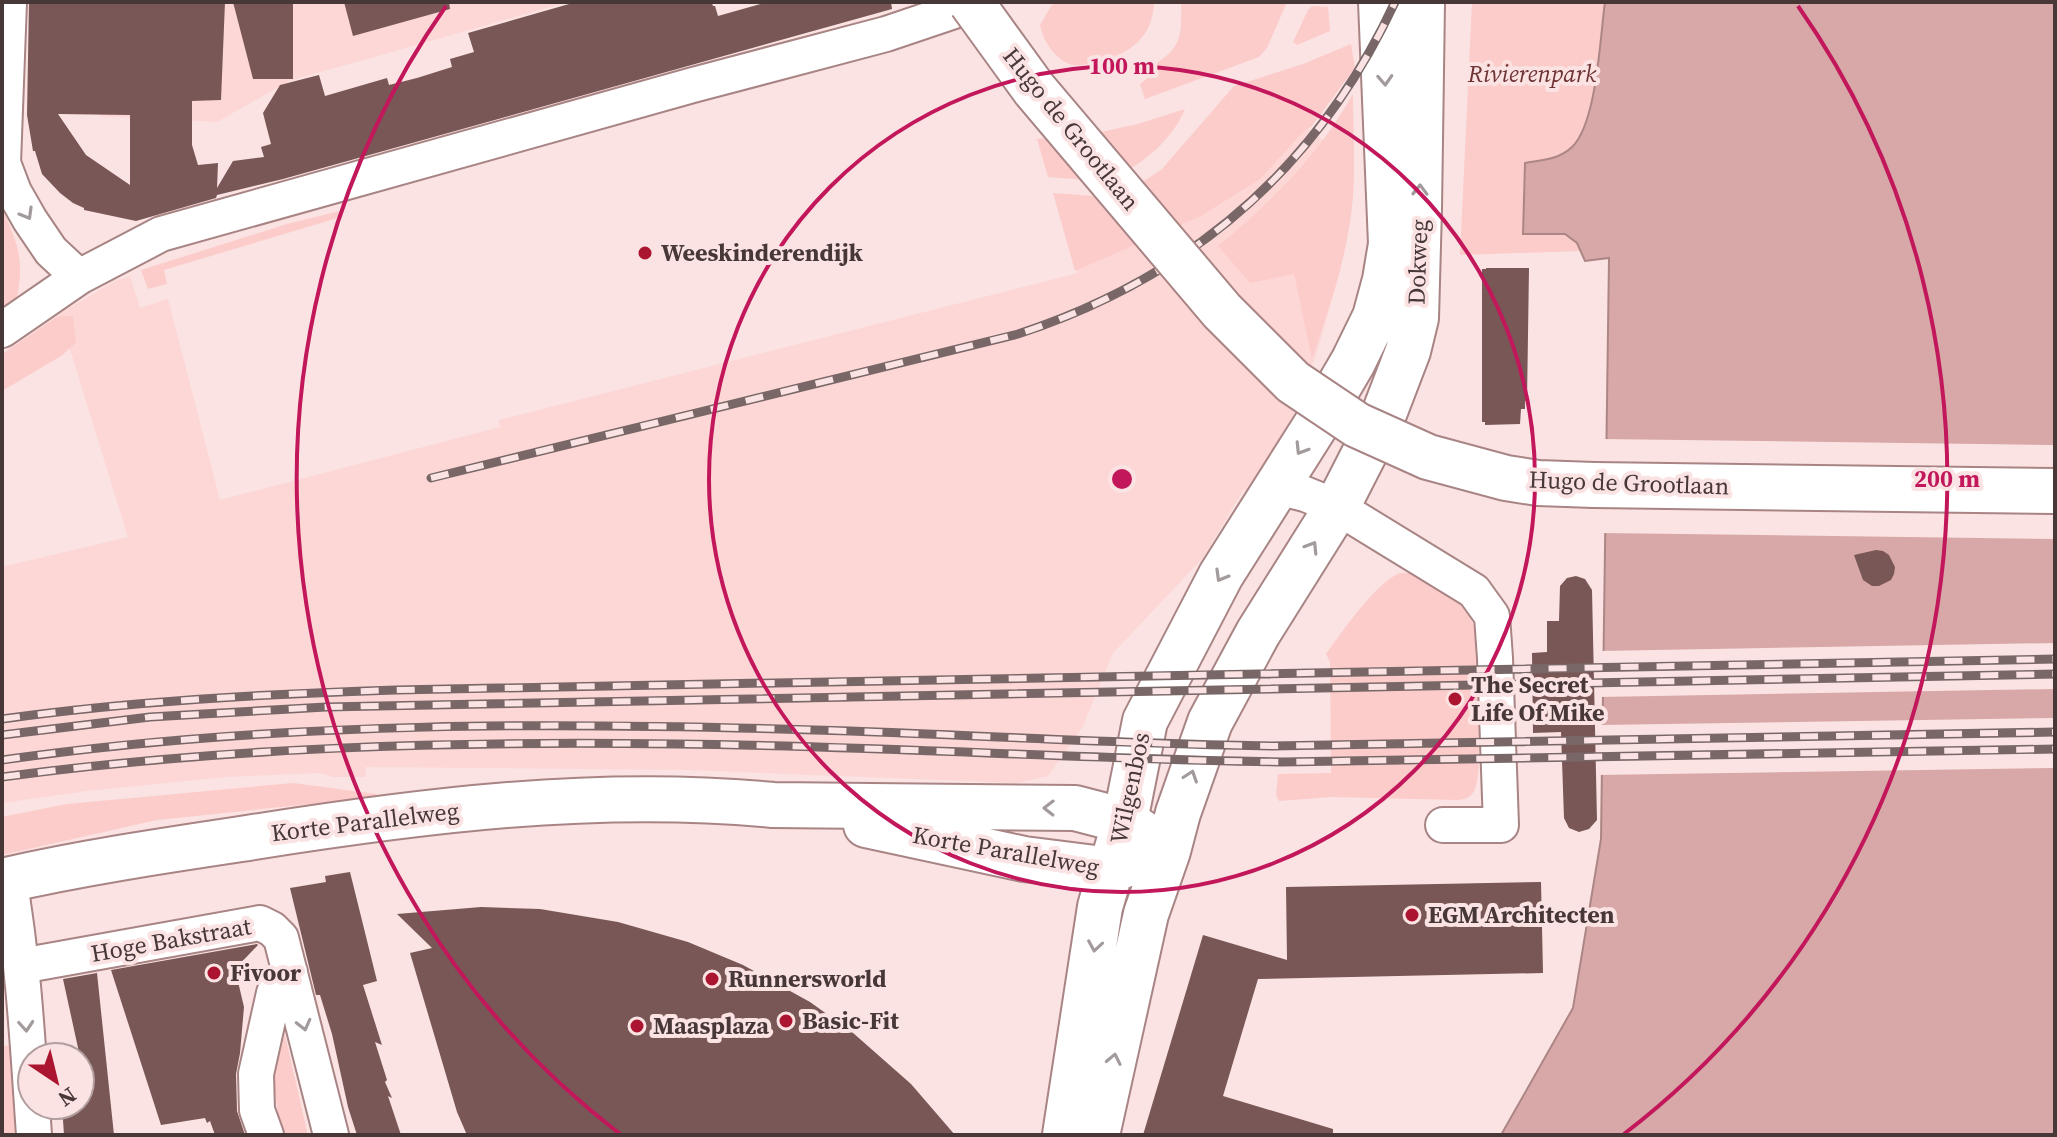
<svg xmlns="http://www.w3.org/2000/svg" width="2057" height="1137" font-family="'Source Serif 4',serif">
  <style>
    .built { fill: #fdd7d6 }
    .green { fill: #fccccb }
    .water { fill: #d7a8a7; stroke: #ac8685; stroke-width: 2 }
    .pier { fill: #fae3e2 }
    .building { fill: #785756; fill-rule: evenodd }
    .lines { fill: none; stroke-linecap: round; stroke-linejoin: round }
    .street-casing { stroke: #a88484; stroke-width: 38 }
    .secondary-casing { stroke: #a88484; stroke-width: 48 }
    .street { stroke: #fff; stroke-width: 34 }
    .secondary { stroke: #fff; stroke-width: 44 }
    .rail-casing { stroke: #796767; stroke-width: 9 }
    .rail { stroke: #fae3e2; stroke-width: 6; stroke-dasharray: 18; stroke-linecap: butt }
    .secondary-bridge-casing { stroke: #a88484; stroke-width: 48; stroke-linecap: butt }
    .secondary-bridge { stroke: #fff; stroke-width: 44 }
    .oneway { stroke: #a39b9b }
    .ring { fill: none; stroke: #c2185b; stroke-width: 4 }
    .poi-dot { fill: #ab1530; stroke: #fae3e2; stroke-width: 3 }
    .labels { text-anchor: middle; stroke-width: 8; stroke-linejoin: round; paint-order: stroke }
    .park-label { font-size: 24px; font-style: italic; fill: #6e3234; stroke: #fae3e2 }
    .street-label { font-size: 24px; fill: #473737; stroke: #fae3e2 }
    .poi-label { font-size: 24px; font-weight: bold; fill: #473737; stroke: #fae3e2; text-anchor: start }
    .centre { fill: #c2185b; stroke: #fae3e2; stroke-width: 4 }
    .ring-label { font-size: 24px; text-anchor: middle; font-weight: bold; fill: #c2185b; stroke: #fae3e2; stroke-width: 8; stroke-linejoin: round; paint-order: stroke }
  </style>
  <rect width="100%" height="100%" fill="#fae3e2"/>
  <path class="built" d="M 126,2 L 568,2 L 289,81 L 217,122 L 99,116 L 104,45 Z
    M 1294,118 L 1351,162 L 1341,267 L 1317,352 L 1289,427 L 1255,486 L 1243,491 L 1202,559 L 1113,653 L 1083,726 L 1048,776 L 1018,783 L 688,770 L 366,767 L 365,777 L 333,777 L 319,773 L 226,777 L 87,791 L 2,803 L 2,567 L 128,537 L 59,314 L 115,281 L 130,276 L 140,308 L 168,299 L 220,500 L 500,427 L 499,420 L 1078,273 L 1073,253 Z"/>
  <path class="green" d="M 1055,2 L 1154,2 C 1153,39 1127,56 1094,63 C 1086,64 1077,67 1069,64 C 1053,57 1043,40 1040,25 L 1051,6 Z
    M 1181,2 L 1287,2 L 1267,48 L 1259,57 L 1145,99 L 1140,84 L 1149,77 L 1148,69 C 1181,48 1182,40 1181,2 Z
    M 1472,2 L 1605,2 C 1600,37 1597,123 1572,147 C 1559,159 1543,160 1525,163 L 1565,234 L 1577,242 L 1581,251 L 1460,255 Z
    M 1312,6 L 1328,7 L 1330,31 L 1297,45 L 1293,42 L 1308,10 Z
    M 1351,44 L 1355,68 L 1311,127 L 1305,130 L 1260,179 L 1201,216 L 1075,271 L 1053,193 L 1094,196 L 1127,192 L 1161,170 L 1234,86 L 1303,64 Z
    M 1353,94 C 1353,132 1356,170 1352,207 C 1346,260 1329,309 1312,359 L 1294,274 L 1250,283 L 1218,246 C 1272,201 1318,156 1353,94 Z
    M 1185,109 C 1173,140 1133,176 1099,179 C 1083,181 1065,178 1048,177 L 1037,139 L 1087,135 L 1138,124 Z
    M 2,209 C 20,247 25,264 15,306 L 2,315 Z
    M 340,211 L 341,217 L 164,270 L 167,284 L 148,289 L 141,270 L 287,224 Z
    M 58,316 L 73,316 L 76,343 L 61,356 L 2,391 L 2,354 Z
    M 1400,573 L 1412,573 L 1454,598 L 1469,614 L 1476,632 C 1475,660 1485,773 1474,791 C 1471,797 1466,799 1459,800 L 1331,797 L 1279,801 L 1276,795 L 1278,774 L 1331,773 L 1330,662 L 1326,654 C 1342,632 1375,583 1400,573 Z
    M 293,783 L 376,794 L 377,797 L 157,820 L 2,855 L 2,817 L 67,804 Z
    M 281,1018 L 308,1135 L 285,1135 L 278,1112 L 269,1052 Z
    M 14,1045 L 23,1135 L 2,1135 L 2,1046 Z"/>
  <path class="water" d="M 1605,2 L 2055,2 L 2055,1135 L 1501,1135 L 1573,1008 L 1601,839 L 1609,258 L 1585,261 L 1577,243 L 1565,234 L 1523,234 L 1525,163 C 1542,160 1558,160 1572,147 C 1597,123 1600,37 1605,2 Z"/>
  <path class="pier" d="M 1602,439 L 2055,445 L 2055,539 L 1601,533 Z
    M 2055,643 L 2055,689 L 1599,697 L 1599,651 Z
    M 2055,718 L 2055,768 L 1598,775 L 1599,725 Z"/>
  <path class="building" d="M 29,2 L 225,2 L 221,100 L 192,101 L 192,145 L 198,165 L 218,163 L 217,188 L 233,161 L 264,157 L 261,147 L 271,144 L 263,113 L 280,85 L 319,75 L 325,96 L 387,78 L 389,85 L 417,78 L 452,67 L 450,59 L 474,52 L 468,33 L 576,2 L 712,3 L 713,6 L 715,6 L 718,16 L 768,2 L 891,2 L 892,9 L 283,179 L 217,195 L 216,198 L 136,221 L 84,210 L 84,208 L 73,203 L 60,193 L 42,174 L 35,151 L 33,151 L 27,115 ZM 58,114 L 130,115 L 130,185 L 86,155 Z
    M 233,2 L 293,2 L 293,79 L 253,79 Z
    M 344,2 L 449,2 L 450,9 L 353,36 Z
    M 1486,268 L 1529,268 L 1527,401 L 1525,401 L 1525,409 L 1521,409 L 1520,424 L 1485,425 L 1485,422 L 1482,422 L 1482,269 L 1486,269 Z
    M 1876,550 L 1883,551 L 1889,555 L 1895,567 L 1894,574 L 1891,580 L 1879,586 L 1872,586 L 1863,580 L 1854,555 Z
    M 1576,576 L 1585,579 L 1592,590 L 1597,820 L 1589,829 L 1579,832 L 1569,828 L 1564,818 L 1561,732 L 1533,733 L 1532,653 L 1547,652 L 1547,621 L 1559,621 L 1560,586 L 1567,578 Z
    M 350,872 L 377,981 L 363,985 L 382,1045 L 375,1042 L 387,1080 L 385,1082 L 392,1098 L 388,1096 L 401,1135 L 357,1135 L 348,1107 L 332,1034 L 320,995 L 316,995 L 290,888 L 326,882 L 325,876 Z
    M 1541,882 L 1543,973 L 1258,979 L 1223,1096 L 1333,1129 L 1333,1135 L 1143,1135 L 1203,935 L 1287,960 L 1286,887 Z
    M 481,907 L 540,909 L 618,922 L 688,942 L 743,965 L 810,1002 L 852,1032 L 911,1084 L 955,1135 L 467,1135 L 457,1112 L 410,953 L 432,948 L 397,914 Z
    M 257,944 L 258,945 L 235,969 L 244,1007 L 240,1053 L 236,1074 L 237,1111 L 245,1135 L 215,1135 L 210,1121 L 207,1123 L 205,1118 L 161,1125 L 111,970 Z
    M 97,973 L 114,1135 L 64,1135 L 62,1105 L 80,1105 L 80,1057 L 63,979 Z"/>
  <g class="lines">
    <defs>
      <path id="street" d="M 9,2 L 3,163 L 14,192 L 30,220 L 51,251 L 79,277
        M 2,330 L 79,277 L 161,234 L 693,85 L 886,34 L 981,2
        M 1277,487 L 1305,494 L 1337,507 L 1474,591 L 1492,616 L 1495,658 L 1501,825 L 1443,825
        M 9,879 C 24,964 28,1050 34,1135
        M 21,966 L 260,923 L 272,929 L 281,938 L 331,1135
        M 266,1135 L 257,1110 L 256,1074 L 274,993 L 290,972"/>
      <path id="secondary" d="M 1594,485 L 2055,491
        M 866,825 L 1024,859 L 1111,870 L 1140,860
        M 2,881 C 81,863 161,851 241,839 C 416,811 595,788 773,805 L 1075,808 L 1125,821 L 1150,838
        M 1065,1135 L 1100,907 L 1125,821 L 1145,721 L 1221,575 L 1319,420 L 1353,362 L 1375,317 L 1385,280 L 1391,244 L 1381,2
        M 1097,1135 L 1146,914 L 1168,851 L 1178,813 L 1210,722 L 1258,633 L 1337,507 L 1382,419 L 1408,351 L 1416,318 L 1419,209 L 1422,2"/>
    </defs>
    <use href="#street" class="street-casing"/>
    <use href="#secondary" class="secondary-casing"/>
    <use href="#street" class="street"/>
    <use href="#secondary" class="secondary"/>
    <defs>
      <path id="rail" d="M 431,478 L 1018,334 C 1192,277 1318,168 1395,2
        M 2,719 C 133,701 264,694 396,690 L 2055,659
        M 2,735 L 150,717 L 326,707 L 2055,674
        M 2,760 C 282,720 568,722 850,731 C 991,736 1131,744 1272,746 L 2055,732
        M 2,777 C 226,747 451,741 677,744 C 878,746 1080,759 1282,762 L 2055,749"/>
    </defs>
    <use href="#rail" class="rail-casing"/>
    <use href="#rail" class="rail"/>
    <defs>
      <path id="secondary-bridge" d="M 971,2 L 1034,89 L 1222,311 L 1293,382 L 1357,425 L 1428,457 L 1506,478 L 1538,483 L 1594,485"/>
    </defs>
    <use href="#secondary-bridge" class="secondary-bridge-casing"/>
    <use href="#secondary-bridge" class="secondary-bridge"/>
  </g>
  <defs><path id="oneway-chevron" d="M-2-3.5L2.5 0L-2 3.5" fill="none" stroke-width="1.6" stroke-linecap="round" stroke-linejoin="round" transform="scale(2)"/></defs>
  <g class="oneway">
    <use href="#oneway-chevron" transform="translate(1385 80) rotate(87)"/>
    <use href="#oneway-chevron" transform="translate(1420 190) rotate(-89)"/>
    <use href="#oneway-chevron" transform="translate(27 214) rotate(60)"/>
    <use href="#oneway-chevron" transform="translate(1301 449) rotate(122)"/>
    <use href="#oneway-chevron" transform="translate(1312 547) rotate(-58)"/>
    <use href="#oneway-chevron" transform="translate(1221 576) rotate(120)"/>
    <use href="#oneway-chevron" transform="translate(1191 776) rotate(-71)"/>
    <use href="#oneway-chevron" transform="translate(1049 808) rotate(-179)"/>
    <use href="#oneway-chevron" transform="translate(1095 946) rotate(99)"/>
    <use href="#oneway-chevron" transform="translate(304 1025) rotate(76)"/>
    <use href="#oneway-chevron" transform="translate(26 1026) rotate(86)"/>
    <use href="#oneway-chevron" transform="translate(1114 1059) rotate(-78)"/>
  </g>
  <g class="ring">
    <circle cx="1122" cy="479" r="413"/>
    <path d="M620 1134A825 825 0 0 1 446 6M1798 6A825 825 0 0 1 1624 1134"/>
  </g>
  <g class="poi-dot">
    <circle cx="645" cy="253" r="8"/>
    <circle cx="1455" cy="699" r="8"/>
    <circle cx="1412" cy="915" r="8"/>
    <circle cx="214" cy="973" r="8"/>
    <circle cx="712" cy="979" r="8"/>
    <circle cx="786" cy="1021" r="8"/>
    <circle cx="637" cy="1026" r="8"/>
  </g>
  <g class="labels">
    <g class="park-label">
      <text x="1532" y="82">Rivierenpark</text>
    </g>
    <g class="street-label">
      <text transform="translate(1071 129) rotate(51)" y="8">Hugo de Grootlaan</text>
      <text transform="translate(1418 262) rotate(-88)" y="8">Dokweg</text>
      <text transform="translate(1629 483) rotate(2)" y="8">Hugo de Grootlaan</text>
      <text transform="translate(1130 788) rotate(-78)" y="8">Wilgenbos</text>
      <text transform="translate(365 822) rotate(-7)" y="8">Korte Parallelweg</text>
      <text transform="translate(1006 851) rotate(10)" y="8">Korte Parallelweg</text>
      <text transform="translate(171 940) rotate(-10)" y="8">Hoge Bakstraat</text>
    </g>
    <g class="poi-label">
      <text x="661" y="261">Weeskinderendijk</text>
      <text x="1471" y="693">The Secret<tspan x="1471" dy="28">Life Of Mike</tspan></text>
      <text x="1428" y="923">EGM Architecten</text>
      <text x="230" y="981">Fivoor</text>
      <text x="728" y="987">Runnersworld</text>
      <text x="802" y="1029">Basic-Fit</text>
      <text x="653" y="1034">Maasplaza</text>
    </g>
  </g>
  <circle cx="1122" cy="479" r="12" class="centre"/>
  <g class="ring-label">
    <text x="1122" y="74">100 m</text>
    <text x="1947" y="487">200 m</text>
  </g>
  <rect width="2057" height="1137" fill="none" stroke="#473737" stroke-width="8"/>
  <g transform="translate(56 1081) rotate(145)"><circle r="38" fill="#fae3e2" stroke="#b29e9e" stroke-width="2"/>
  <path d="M0-6L14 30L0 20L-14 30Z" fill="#ab1530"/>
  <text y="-12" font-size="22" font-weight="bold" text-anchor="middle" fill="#473737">N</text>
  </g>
</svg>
